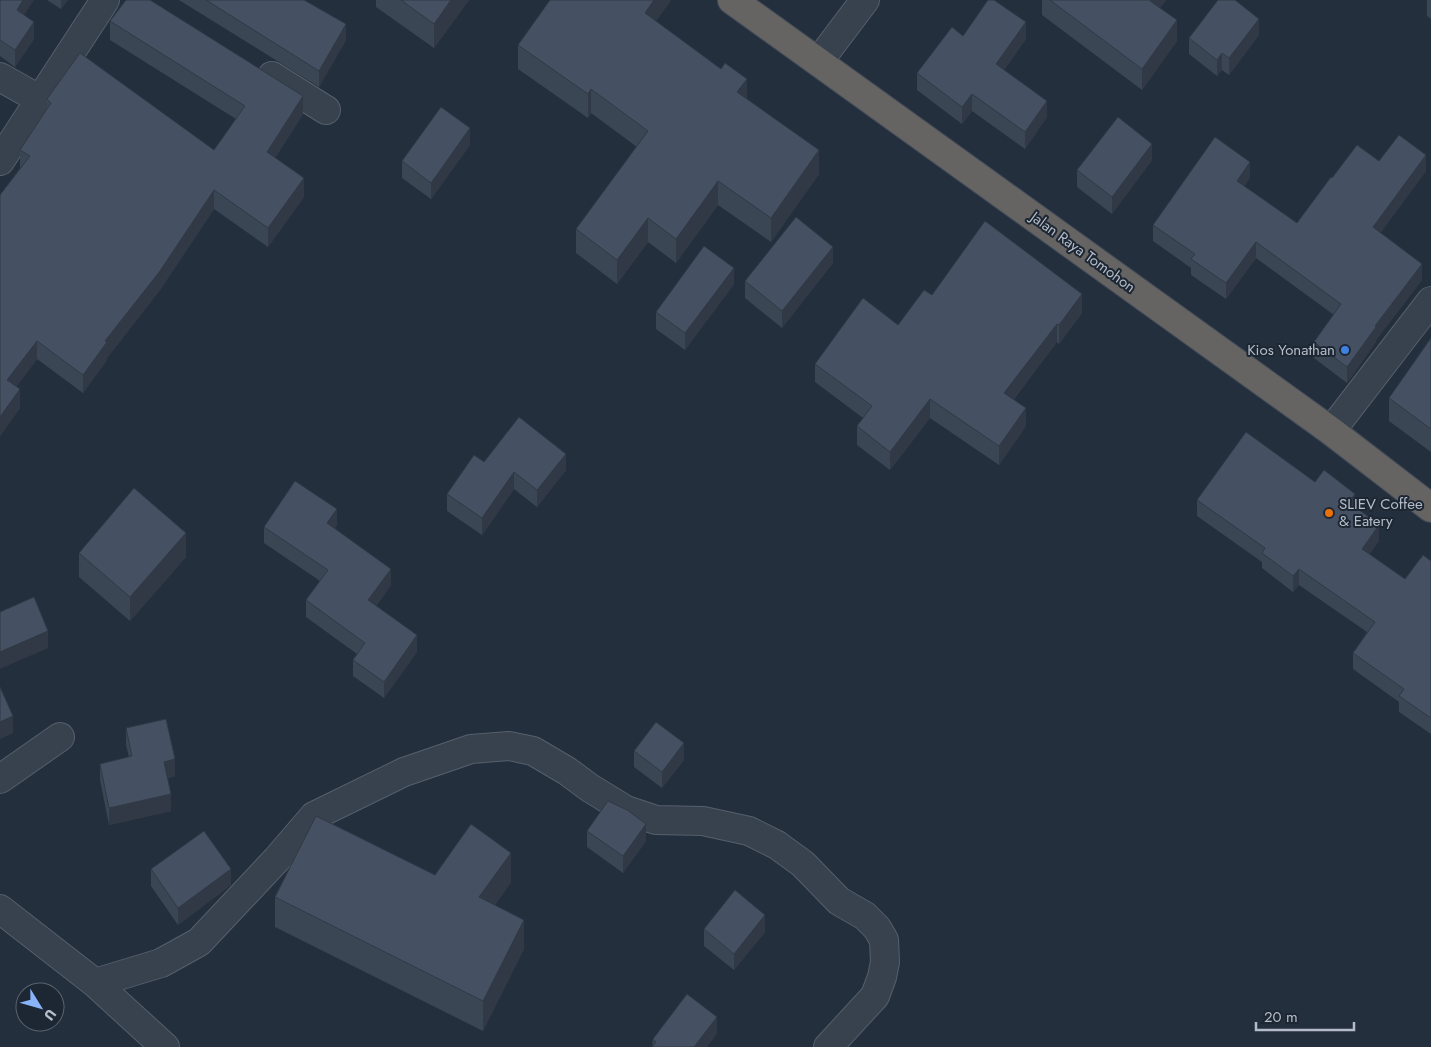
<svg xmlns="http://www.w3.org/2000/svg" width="1431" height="1047" font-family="Jost,sans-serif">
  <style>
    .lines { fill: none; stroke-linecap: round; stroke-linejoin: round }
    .minor-casing { stroke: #565f6c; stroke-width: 30 }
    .trunk-casing { stroke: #434c59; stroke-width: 30 }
    .minor { stroke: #38414e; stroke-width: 28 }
    .trunk { stroke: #656462; stroke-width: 28 }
    .wall { fill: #3b4654 }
    .shaded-wall { fill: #303945 }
    .building { fill: #455162; stroke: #303945 }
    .shop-dot { fill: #3f7fe0; stroke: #1d2633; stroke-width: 2 }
    .food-dot { fill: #e8710a; stroke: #1d2633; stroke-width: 2 }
    .labels { text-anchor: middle; stroke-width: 4; stroke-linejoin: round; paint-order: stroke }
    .street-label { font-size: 15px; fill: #b4bcc9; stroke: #1d2633 }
    .poi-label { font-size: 15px; fill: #b4bcc9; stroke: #1d2633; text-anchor: end }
  </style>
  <rect width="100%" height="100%" fill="#242f3e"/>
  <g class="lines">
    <defs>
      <path id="minor" d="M 819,61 L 865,0
        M 272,76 L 326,110
        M 0,77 L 39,99
        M 0,161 L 105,0
        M 1331,431 L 1431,301
        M 0,779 L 60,737
        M 0,909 L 95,983 L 165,1047
        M 95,983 L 161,963 L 199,942 L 277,859 L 314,816 L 404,772 L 471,749 L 509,746 L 533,751 L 567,771 L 590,788 L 626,810 L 656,820 L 703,821 L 749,831 L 777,845 L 803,864 L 839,901 L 865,916 L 877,928 L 884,940 L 885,962 L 882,977 L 875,996 L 828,1047"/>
      <path id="trunk" d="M 732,0 L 1331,431 L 1431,508"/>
    </defs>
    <use href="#minor" class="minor-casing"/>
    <use href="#trunk" class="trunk-casing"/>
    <use href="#minor" class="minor"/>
    <use href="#trunk" class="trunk"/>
  </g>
  <path class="wall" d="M 0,0 L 24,15 L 34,39 L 15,67 L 0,56 Z
    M 47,0 L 68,0 L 61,9 Z
    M 179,0 L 304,0 L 346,40 L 319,87 Z
    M 376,0 L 469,0 L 434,48 L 376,7 Z
    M 671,0 L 656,21 L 747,99 L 819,174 L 771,242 L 718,205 L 676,263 L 648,242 L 617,284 L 576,253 L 576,229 L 637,147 L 591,113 L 588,118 L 518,69 L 518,45 Z
    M 1042,0 L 1166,0 L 1160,8 L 1177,41 L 1142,90 L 1042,15 Z
    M 1427,0 L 1431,0 L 1431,19 L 1427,16 Z
    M 110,21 L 303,114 L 275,158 L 304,197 L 268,247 L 214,209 L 160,290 L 107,358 L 107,360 L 83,393 L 37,359 L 16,387 L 20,408 L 0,436 L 0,195 L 20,168 L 20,150 L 47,110 L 47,99 L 214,150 L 236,119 L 110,40 Z
    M 1259,35 L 1229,75 L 1222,70 L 1217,76 L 1189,54 L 1189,38 Z
    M 963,36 L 1026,39 L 1004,70 L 1047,117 L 1025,149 L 972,111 L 962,124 L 917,90 L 917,73 Z
    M 470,145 L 431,199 L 402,178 L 402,161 Z
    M 1152,160 L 1112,214 L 1077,187 L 1077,170 Z
    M 1379,161 L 1426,171 L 1380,233 L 1422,280 L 1376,340 L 1376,342 L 1347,383 L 1314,358 L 1314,342 L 1334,315 L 1256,258 L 1226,299 L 1191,275 L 1191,268 L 1153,241 L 1153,225 L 1250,178 L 1244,186 L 1297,223 L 1332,178 Z
    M 833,263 L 782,328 L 745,298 L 745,281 Z
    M 734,284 L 685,350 L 656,329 L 656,312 Z
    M 932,295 L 1082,313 L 1059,344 L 1057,342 L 1014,399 L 1026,426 L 999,465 L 930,418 L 890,470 L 857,445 L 857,426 L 863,418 L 815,382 L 815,364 L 898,325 Z
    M 1431,338 L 1431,452 L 1389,421 L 1389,398 Z
    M 484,462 L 566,470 L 537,507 L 514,489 L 482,535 L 447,511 L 447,494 Z
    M 1315,482 L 1355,507 L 1379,541 L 1369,554 L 1405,579 L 1431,561 L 1431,734 L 1399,712 L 1399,702 L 1353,669 L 1353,653 L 1367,632 L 1299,585 L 1293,592 L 1262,568 L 1262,562 L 1197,516 L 1197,500 Z
    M 337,525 L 335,528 L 391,585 L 376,606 L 417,652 L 384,698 L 353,676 L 353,660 L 357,654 L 306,617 L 306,600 L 320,581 L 264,543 L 264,527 Z
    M 79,553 L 186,557 L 130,621 L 79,577 Z
    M 126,728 L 175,776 L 167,778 L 171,811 L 109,825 L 100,780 L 100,764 L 129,757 L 126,745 Z
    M 634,751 L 684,760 L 662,788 L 634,767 Z
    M 587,831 L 646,841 L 623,873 L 587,847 Z
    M 151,869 L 231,885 L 178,925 L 151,886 Z
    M 435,875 L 511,882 L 495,905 L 524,949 L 483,1031 L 275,927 L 275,897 Z
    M 704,929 L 765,932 L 734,970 L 704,946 Z
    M 717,1033 L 707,1047 L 652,1047 L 653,1039 Z"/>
  <path class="shaded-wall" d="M 23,0 L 34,0 L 17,26 L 17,10 Z
    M 61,0 L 68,0 L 61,9 Z
    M 451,0 L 469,0 L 434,48 L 434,24 Z
    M 654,0 L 671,0 L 645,37 L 645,13 Z
    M 1151,0 L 1166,0 L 1150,21 Z
    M 1259,19 L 1259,35 L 1229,75 L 1229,58 Z
    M 1177,20 L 1177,41 L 1142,90 L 1142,69 Z
    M 34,22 L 34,39 L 15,67 L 15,50 Z
    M 1026,22 L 1026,39 L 996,81 L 996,64 Z
    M 346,24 L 346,40 L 319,87 L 319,71 Z
    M 1222,53 L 1222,70 L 1217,76 L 1217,60 Z
    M 747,79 L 747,103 L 737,92 Z
    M 591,89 L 591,113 L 588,118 L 588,94 Z
    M 972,94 L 972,111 L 962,124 L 962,107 Z
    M 303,96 L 303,114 L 267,171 L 267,152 Z
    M 1047,101 L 1047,117 L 1025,149 L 1025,132 Z
    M 470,128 L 470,145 L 431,199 L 431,183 Z
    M 1152,144 L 1152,160 L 1112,214 L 1112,197 Z
    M 819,150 L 819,174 L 771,242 L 771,218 Z
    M 1426,155 L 1426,171 L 1373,243 L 1373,227 Z
    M 1250,162 L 1250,178 L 1237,197 L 1237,181 Z
    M 304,178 L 304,197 L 268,247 L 268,228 Z
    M 718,181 L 718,205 L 676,263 L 676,239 Z
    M 214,190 L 214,209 L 160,290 L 107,358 L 107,360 L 83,393 L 83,375 L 105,341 Z
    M 648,218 L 648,242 L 617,284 L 617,260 Z
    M 1256,242 L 1256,258 L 1226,299 L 1226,283 Z
    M 833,247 L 833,263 L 782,328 L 782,311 Z
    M 1422,264 L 1422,280 L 1376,340 L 1376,342 L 1347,383 L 1347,367 L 1375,326 Z
    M 734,268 L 734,284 L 685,350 L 685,333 Z
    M 1082,294 L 1082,313 L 1059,344 L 1059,325 Z
    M 1057,324 L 1057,342 L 1004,411 L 1004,393 Z
    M 37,341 L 37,359 L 7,399 L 7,380 Z
    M 20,389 L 20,408 L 0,436 L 0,417 Z
    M 930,399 L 930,418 L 890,470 L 890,452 Z
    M 1026,408 L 1026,426 L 999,465 L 999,446 Z
    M 566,454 L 566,470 L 537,507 L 537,490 Z
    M 514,472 L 514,489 L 482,535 L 482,518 Z
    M 1355,494 L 1355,510 L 1349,502 Z
    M 337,509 L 337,525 L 327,539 L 327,523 Z
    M 1379,525 L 1379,541 L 1362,565 L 1362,549 Z
    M 186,533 L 186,557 L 130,621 L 130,597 Z
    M 391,569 L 391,585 L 368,616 L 368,600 Z
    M 1299,569 L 1299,585 L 1293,592 L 1293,576 Z
    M 48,631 L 48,648 L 0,669 L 0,652 Z
    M 417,635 L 417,652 L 384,698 L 384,682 Z
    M 13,716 L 13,733 L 0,739 L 0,722 Z
    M 684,743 L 684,760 L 662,788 L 662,772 Z
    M 175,759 L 175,776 L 164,779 L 164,762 Z
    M 171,794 L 171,811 L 109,825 L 109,808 Z
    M 646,824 L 646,841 L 623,873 L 623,856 Z
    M 511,853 L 511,882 L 479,927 L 479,897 Z
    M 231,869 L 231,885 L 178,925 L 178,908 Z
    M 765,915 L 765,932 L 734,970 L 734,954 Z
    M 524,920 L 524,949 L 483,1031 L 483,1001 Z
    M 717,1017 L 717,1033 L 707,1047 L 694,1047 Z"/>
  <path class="building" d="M 0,0 L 23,0 L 17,10 L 34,22 L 15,50 L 0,40 Z
    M 126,0 L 150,0 L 303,96 L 267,152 L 304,178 L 268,228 L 214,190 L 160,271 L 105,341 L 107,342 L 83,375 L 37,341 L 7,380 L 20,389 L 0,417 L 0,195 L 30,156 L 20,150 L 51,103 L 47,99 L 80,53 L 214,150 L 245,106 L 110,21 Z
    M 206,0 L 304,0 L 346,24 L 319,71 Z
    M 401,0 L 451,0 L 434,24 Z
    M 550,0 L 654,0 L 645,13 L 721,69 L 725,63 L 747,79 L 737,92 L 819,150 L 771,218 L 718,181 L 676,239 L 648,218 L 617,260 L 576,229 L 648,131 L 591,89 L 588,94 L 518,45 Z
    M 988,0 L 994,0 L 1026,22 L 996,64 L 1047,101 L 1025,132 L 972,94 L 962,107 L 917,73 L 952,27 L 963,36 Z
    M 1050,0 L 1151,0 L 1150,1 L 1177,20 L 1142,69 Z
    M 1218,0 L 1235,0 L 1259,19 L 1229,58 L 1222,53 L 1217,60 L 1189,38 Z
    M 441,107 L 470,128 L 431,183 L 402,161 Z
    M 1118,117 L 1152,144 L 1112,197 L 1077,170 Z
    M 1399,135 L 1426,155 L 1373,227 L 1422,264 L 1375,326 L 1376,327 L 1347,367 L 1314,342 L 1341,304 L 1256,242 L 1226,283 L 1191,259 L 1195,254 L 1153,225 L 1215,137 L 1250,162 L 1237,181 L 1297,223 L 1331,177 L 1332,178 L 1357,145 L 1379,161 Z
    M 796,217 L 833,247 L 782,311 L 745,281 Z
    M 985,221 L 1082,294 L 1059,325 L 1057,324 L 1004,393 L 1026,408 L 999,446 L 930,399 L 890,452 L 857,426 L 872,406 L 815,364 L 863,298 L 898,325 L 924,290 L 932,295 Z
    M 704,246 L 734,268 L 685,333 L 656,312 Z
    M 1431,338 L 1431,429 L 1389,398 Z
    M 519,417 L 566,454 L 537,490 L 514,472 L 482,518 L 447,494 L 474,455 L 484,462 Z
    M 1246,432 L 1315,482 L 1324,470 L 1355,494 L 1349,502 L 1379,525 L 1362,549 L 1405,579 L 1423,555 L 1431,561 L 1431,718 L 1399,696 L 1404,689 L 1353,653 L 1375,622 L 1299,569 L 1293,576 L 1262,553 L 1265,548 L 1197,500 Z
    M 295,481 L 337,509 L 327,523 L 391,569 L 368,600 L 417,635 L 384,682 L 353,660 L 365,643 L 306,600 L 328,570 L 264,527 Z
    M 134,488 L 186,533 L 130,597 L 79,553 Z
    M 34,597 L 48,631 L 0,652 L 0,612 Z
    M 0,687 L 13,716 L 0,722 Z
    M 166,719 L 175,759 L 164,762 L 171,794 L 109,808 L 100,764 L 132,756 L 126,728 Z
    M 656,722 L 684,743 L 662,772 L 634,751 Z
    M 608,801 L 627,810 L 646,824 L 623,856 L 587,831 Z
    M 316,816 L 435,875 L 471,824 L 511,853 L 479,897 L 524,920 L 483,1001 L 275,897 Z
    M 204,831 L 231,869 L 178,908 L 151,869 Z
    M 735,890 L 765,915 L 734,954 L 704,929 Z
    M 687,994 L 717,1017 L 694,1047 L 652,1047 L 656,1042 L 653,1039 Z"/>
  <circle class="shop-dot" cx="1345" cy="350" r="5"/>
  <circle class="food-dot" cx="1329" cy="513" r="5"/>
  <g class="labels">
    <g class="street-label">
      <text transform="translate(1083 252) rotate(36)" y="5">Jalan Raya Tomohon</text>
    </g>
    <g class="poi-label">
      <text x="1335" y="355">Kios Yonathan</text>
      <text x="1339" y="509" text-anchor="start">SLIEV Coffee<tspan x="1339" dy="17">&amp; Eatery</tspan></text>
    </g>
  </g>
  <g transform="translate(40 1007) rotate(127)"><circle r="24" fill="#1d2633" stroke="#59626f"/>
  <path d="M0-4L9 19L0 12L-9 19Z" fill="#8ab4f8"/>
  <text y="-8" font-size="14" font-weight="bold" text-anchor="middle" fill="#b4bcc9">U</text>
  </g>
  <path d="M1256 1022v8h98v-8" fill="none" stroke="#b4bcc9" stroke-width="2.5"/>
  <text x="1264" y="1022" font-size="15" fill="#b4bcc9" stroke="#1d2633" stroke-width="4" paint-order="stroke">20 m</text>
</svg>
